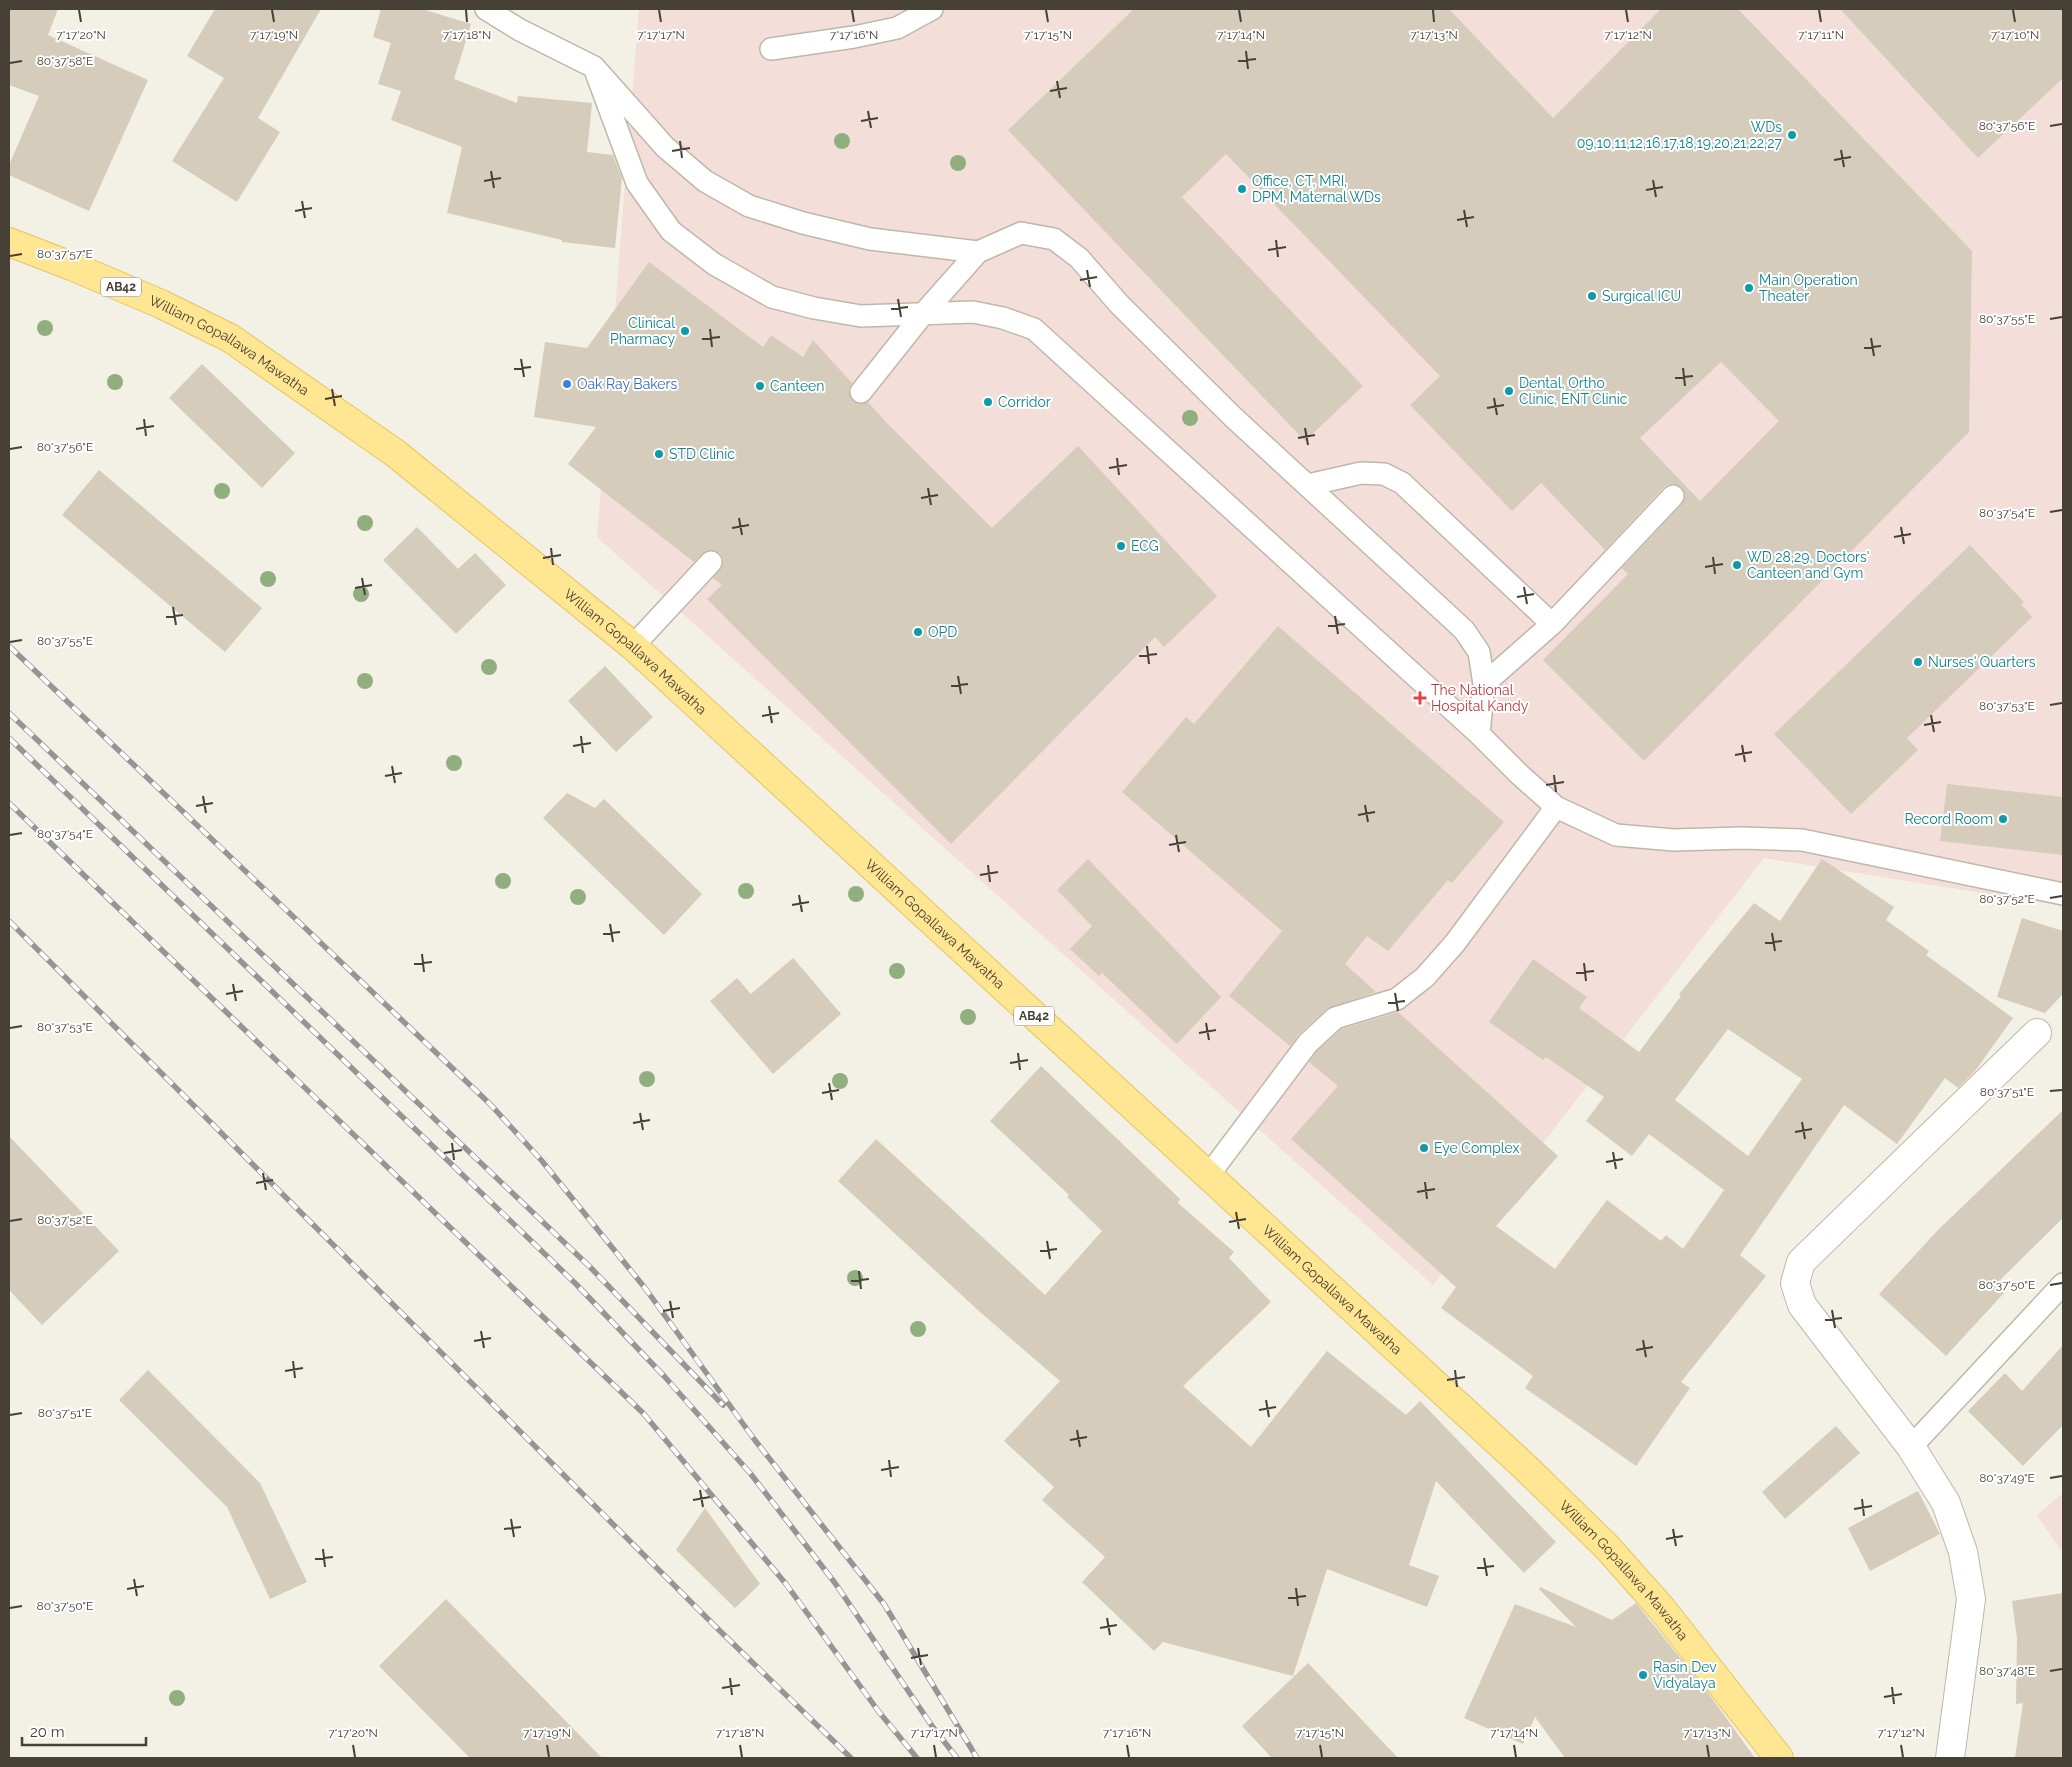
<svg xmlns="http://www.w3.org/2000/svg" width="2072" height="1767" font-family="Raleway,sans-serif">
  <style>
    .medical { fill: #f4ded9 }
    .building { fill: #d5ccbb; fill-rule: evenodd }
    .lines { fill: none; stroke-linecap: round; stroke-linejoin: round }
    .service-casing { stroke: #bfb8a8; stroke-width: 24 }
    .minor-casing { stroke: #bfb8a8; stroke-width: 30 }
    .primary-casing { stroke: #e5c562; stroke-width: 30 }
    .service { stroke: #fff; stroke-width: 21 }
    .minor { stroke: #fff; stroke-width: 28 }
    .primary { stroke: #ffe693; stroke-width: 28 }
    .rail-casing { stroke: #959595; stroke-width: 5.5 }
    .rail { stroke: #fff; stroke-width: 4; stroke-dasharray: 11; stroke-linecap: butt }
    .tree { fill: #91ae7e }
    .ticks { fill: none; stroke: #464035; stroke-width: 2 }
    .culture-dot { fill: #0f9aa8; stroke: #fff; stroke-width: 2 }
    .shop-dot { fill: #3f7fe0; stroke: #fff; stroke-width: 2 }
    .health-dot { fill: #e0444e; stroke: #fff; stroke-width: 2 }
    .labels { text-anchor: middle; stroke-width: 4; stroke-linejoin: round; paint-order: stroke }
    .shield { fill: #fff; stroke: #7e7972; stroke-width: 1 }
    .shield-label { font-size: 12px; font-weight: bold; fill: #464035 }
    .culture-label { font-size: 14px; fill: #0d838f; stroke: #fff; text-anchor: start }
    .street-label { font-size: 14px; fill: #464035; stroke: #fff }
    .shop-label { font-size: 14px; fill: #366cbe; stroke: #fff; text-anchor: start }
    .health-label { font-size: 14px; fill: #be3a42; stroke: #fff; text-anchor: start }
    .ticks-label { font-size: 12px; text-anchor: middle; fill: #464035; stroke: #fff; stroke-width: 4; stroke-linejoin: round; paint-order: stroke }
  </style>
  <rect width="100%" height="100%" fill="#f3f0e6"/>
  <path class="medical" d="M 639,9 L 2063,9 L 2063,906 L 1764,858 L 1433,1285 L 597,537 Z
    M 2063,1493 L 2063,1553 L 2037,1515 Z"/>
  <path class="building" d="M 9,9 L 58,9 L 48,35 L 148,80 L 89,211 L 9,175 L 9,165 L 39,96 L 9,85 Z
    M 215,9 L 321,9 L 258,118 L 280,132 L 237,202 L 172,161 L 224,78 L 187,56 Z
    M 381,9 L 422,9 L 471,24 L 454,79 L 517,103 L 518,96 L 592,103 L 587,152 L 613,155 L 622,178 L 615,248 L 562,242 L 562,240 L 447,213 L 462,147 L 391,120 L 401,91 L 378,84 L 391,43 L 373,37 Z
    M 1134,9 L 1449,9 L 1553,118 L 1661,9 L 1738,9 L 1972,251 L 1969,432 L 1644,761 L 1543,660 L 1628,574 L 1622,568 L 1682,504 L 1685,498 L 1682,487 L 1675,484 L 1669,484 L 1664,487 L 1605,550 L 1541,483 L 1512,511 L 1410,405 L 1440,376 L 1226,154 L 1182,197 L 1363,386 L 1305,441 L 1008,130 ZM 1721,362 L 1779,421 L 1700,501 L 1640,438 Z
    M 1840,9 L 2063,9 L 2063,78 L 1978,158 Z
    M 649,262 L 763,347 L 771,335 L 803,357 L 813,340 L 852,383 L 849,391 L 853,401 L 860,404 L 868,402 L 885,421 L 992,528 L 1078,446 L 1217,596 L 1164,647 L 1155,637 L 951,844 L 707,599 L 722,585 L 713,578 L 723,565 L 723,559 L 720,553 L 713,550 L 707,550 L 694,562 L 568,464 L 596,427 L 534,417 L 545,342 L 587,348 Z
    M 202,364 L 295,453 L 262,488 L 169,398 Z
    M 99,470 L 262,608 L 225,652 L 62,515 Z
    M 417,527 L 458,569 L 475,553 L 506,585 L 456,634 L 383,560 Z
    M 1970,545 L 2024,602 L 2021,604 L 2032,617 L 1907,738 L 1918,750 L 1851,814 L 1774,734 Z
    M 1278,626 L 1504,822 L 1452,883 L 1448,880 L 1388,951 L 1367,936 L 1345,964 L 1376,992 L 1327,1009 L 1299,1034 L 1290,1046 L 1229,996 L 1282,931 L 1122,792 L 1186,717 L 1194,724 Z
    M 605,666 L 653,717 L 616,752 L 568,701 Z
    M 1947,784 L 2063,797 L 2063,855 L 1940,841 Z
    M 567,793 L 595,808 L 604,799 L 702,894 L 664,935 L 543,818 Z
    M 1088,859 L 1221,997 L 1177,1044 L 1102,973 L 1099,976 L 1070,949 L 1092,926 L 1057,890 Z
    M 1822,859 L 1894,907 L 1886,920 L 1929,951 L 1926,955 L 2013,1018 L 1975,1071 L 1958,1088 L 1945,1078 L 1897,1144 L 1844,1105 L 1740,1255 L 1766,1276 L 1681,1382 L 1690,1388 L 1636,1466 L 1525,1388 L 1533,1376 L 1441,1308 L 1456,1287 L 1291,1139 L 1338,1086 L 1309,1062 L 1317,1051 L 1341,1029 L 1398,1012 L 1558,1156 L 1496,1226 L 1555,1269 L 1607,1200 L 1661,1241 L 1666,1235 L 1683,1249 L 1724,1190 L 1649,1134 L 1632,1156 L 1586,1121 L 1604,1097 L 1546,1057 L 1543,1060 L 1489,1022 L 1533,959 L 1587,997 L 1579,1008 L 1639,1052 L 1681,996 L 1679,994 L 1754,903 L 1780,921 ZM 1728,1029 L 1802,1079 L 1748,1156 L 1675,1100 Z
    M 2022,918 L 2063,931 L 2063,994 L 2045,1013 L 1997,997 Z
    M 793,958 L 841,1014 L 773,1074 L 710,1001 L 737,978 L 751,994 Z
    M 1041,1066 L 1180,1199 L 1178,1203 L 1234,1252 L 1229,1258 L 1271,1302 L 1183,1386 L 1251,1447 L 1327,1351 L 1406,1415 L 1420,1401 L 1556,1542 L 1524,1573 L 1436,1481 L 1409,1565 L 1439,1576 L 1427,1607 L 1327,1569 L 1293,1676 L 1163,1642 L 1154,1651 L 1082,1582 L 1105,1557 L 1042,1500 L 1054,1487 L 1004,1441 L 1060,1381 L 980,1312 L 838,1181 L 876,1139 L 1045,1295 L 1102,1231 L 1067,1197 L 1069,1195 L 990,1121 Z
    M 2063,1110 L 2063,1218 L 1995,1285 L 2004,1293 L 1946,1356 L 1879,1294 L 1937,1231 Z
    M 9,1136 L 119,1251 L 42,1325 L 9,1290 Z
    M 2063,1345 L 2063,1425 L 2023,1466 L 1968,1411 L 2005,1373 L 2022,1391 Z
    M 148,1370 L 260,1483 L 307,1582 L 270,1599 L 227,1507 L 119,1400 Z
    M 1836,1426 L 1860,1453 L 1785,1519 L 1762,1492 Z
    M 1918,1491 L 1940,1534 L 1870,1571 L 1848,1528 Z
    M 705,1508 L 760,1584 L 735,1608 L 676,1550 Z
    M 1540,1587 L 1612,1620 L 1636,1603 L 1706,1690 L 1755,1758 L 1565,1758 L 1535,1717 L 1523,1744 L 1464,1718 L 1515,1604 L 1576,1627 L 1539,1589 Z
    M 2063,1593 L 2063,1758 L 2015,1758 L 2023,1703 L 2016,1704 L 2017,1638 L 2012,1601 Z
    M 446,1599 L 602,1758 L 470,1758 L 379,1666 Z
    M 1308,1663 L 1398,1758 L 1272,1758 L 1242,1726 Z"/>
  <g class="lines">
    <defs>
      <path id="service" d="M 486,9 L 520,30 L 594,67 L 665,147 L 705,181 L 749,206 L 803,223 L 870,239 L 978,252
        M 771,49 L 854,37 L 897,28 L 932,9
        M 594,67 L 637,183 L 671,231 L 714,264 L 772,297 L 814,308 L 861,316 L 973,312 L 1003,318 L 1034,329 L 1479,734 L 1520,775 L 1556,807 L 1616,835 L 1674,840 L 1742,838 L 1802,840 L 2063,894
        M 861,392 L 923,314 L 978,252 L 1021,233 L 1054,239 L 1079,258 L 1119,304 L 1233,417 L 1464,630 L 1479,652 L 1484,684 L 1479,734
        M 1308,485 L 1361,473 L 1384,474 L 1402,483 L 1552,624
        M 633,646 L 711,562
        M 1484,684 L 1552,624 L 1673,496
        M 1208,1176 L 1308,1043 L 1335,1018 L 1397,999 L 1425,977 L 1455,943 L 1556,807
        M 1911,1447 L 2063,1284"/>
      <path id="minor" d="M 1950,1758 L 1971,1599 L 1963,1552 L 1946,1503 L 1911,1447 L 1802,1305 L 1795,1283 L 1801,1262 L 2037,1033"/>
      <g id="primary">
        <path id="s1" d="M 9,242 L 74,267 L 161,304 L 230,338 L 395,453 L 633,646 L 1526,1468 L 1607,1547 L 1662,1609 L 1779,1758"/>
      </g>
    </defs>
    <use href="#service" class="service-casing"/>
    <use href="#minor" class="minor-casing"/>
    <use href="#primary" class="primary-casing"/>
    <use href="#service" class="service"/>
    <use href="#minor" class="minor"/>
    <use href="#primary" class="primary"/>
    <defs>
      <path id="rail" d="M 9,646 L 490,1104 L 542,1161 L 645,1288 L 754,1439 L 884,1604 L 977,1758
        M 9,713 L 590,1267 L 723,1405
        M 9,738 L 576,1284 L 664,1376 L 750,1473 L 835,1583 L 932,1726 L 957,1758
        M 9,803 L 643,1413 L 786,1584 L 879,1712 L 917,1758
        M 9,921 L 720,1631 L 851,1758"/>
    </defs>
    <use href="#rail" class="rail-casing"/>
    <use href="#rail" class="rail"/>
  </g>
  <g class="tree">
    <circle cx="842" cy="141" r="8"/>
    <circle cx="958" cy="163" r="8"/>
    <circle cx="45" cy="328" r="8"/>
    <circle cx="115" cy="382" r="8"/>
    <circle cx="1190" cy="418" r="8"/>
    <circle cx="222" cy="491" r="8"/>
    <circle cx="365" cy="523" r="8"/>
    <circle cx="268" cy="579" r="8"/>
    <circle cx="361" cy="594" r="8"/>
    <circle cx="489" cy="667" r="8"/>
    <circle cx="365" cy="681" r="8"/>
    <circle cx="454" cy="763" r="8"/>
    <circle cx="503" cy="881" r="8"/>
    <circle cx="746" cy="891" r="8"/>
    <circle cx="856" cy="894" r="8"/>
    <circle cx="578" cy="897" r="8"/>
    <circle cx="897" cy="971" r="8"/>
    <circle cx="968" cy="1017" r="8"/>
    <circle cx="647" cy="1079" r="8"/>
    <circle cx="840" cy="1081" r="8"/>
    <circle cx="855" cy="1278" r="8"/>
    <circle cx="918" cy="1329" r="8"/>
    <circle cx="177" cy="1698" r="8"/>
  </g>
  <path class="ticks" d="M 79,10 L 81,22M 272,10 L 274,22M 466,10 L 467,22M 659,10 L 661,22M 852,10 L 854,22M 1046,10 L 1048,22M 1239,10 L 1241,22M 1433,10 L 1434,22M 1626,10 L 1628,22M 1819,10 L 1821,22M 2013,10 L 2015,22M 1246,51 L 1248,69M 1238,61 L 1256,59M 10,63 L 22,61M 1057,81 L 1060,98M 1050,91 L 1067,88M 868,111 L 871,128M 861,121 L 878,118M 2050,126 L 2062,124M 680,141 L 682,158M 1841,150 L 1844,167M 672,151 L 690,148M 1834,160 L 1851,157M 491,171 L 494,188M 1653,180 L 1656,197M 484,181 L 501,178M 1646,190 L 1663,187M 302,201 L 305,218M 1464,210 L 1467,227M 295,211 L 312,208M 1457,220 L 1474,217M 1276,240 L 1278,257M 1268,250 L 1286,247M 10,256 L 22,254M 1087,270 L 1090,287M 1080,280 L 1097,277M 898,299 L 901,317M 891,309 L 908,307M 2050,319 L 2062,317M 710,329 L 712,347M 1871,338 L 1874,356M 702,339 L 720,337M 1864,348 L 1881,346M 521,359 L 524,377M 1683,368 L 1685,386M 514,369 L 531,367M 1675,378 L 1693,376M 332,389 L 335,406M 1494,398 L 1497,415M 325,399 L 342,396M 1487,408 L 1504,405M 144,419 L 146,436M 1305,428 L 1308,445M 136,429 L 154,426M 1298,438 L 1315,435M 10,449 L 22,447M 1117,458 L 1119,475M 1109,468 L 1127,465M 928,488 L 931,505M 921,498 L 938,495M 2050,512 L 2062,510M 739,518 L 742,535M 1901,527 L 1904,544M 732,528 L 749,525M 1894,537 L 1911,534M 551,548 L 553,565M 1713,557 L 1715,574M 543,558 L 561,555M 1705,567 L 1723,564M 362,578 L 365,595M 1524,587 L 1527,604M 355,588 L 372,585M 1517,597 L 1534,594M 173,607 L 176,625M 1335,616 L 1338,634M 166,617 L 183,615M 1328,626 L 1345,624M 10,642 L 22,640M 1147,646 L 1149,664M 1139,656 L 1157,654M 958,676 L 961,694M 951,686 L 968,684M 2050,705 L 2062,703M 769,706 L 772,723M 1931,715 L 1934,732M 762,716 L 779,713M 1924,725 L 1941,722M 581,736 L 583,753M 1742,745 L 1745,762M 573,746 L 591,743M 1735,755 L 1752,752M 392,766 L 395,783M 1554,775 L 1556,792M 385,776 L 402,773M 1546,785 L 1564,782M 203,796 L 206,813M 1365,805 L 1368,822M 196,806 L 213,803M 1358,815 L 1375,812M 10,835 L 22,833M 1176,835 L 1179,852M 1169,845 L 1186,842M 988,865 L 990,882M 980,875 L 998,872M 799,895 L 802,912M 2050,898 L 2062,896M 792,905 L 809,902M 610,924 L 613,942M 1772,933 L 1775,951M 603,934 L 620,932M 1765,943 L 1782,941M 422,954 L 424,972M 1584,963 L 1586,981M 414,964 L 432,962M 1576,973 L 1594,971M 233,984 L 236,1001M 1395,993 L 1398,1011M 226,994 L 243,991M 1388,1003 L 1405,1001M 1206,1023 L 1209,1040M 10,1028 L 22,1026M 1199,1033 L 1216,1030M 1018,1053 L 1020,1070M 1010,1063 L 1028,1060M 829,1083 L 832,1100M 2050,1091 L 2062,1090M 822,1093 L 839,1090M 640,1113 L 643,1130M 1802,1122 L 1805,1139M 633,1123 L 650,1120M 1795,1132 L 1812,1129M 452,1143 L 454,1160M 1613,1152 L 1616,1169M 444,1153 L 462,1150M 1606,1162 L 1623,1159M 263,1173 L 266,1190M 1425,1182 L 1427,1199M 256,1183 L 273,1180M 1417,1192 L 1435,1189M 1236,1212 L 1239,1229M 10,1221 L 22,1219M 1229,1222 L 1246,1219M 1047,1241 L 1050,1259M 1040,1251 L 1057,1249M 859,1271 L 861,1289M 851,1281 L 869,1279M 2050,1285 L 2062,1283M 670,1301 L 673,1318M 1832,1310 L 1835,1328M 663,1311 L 680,1308M 1825,1320 L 1842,1318M 481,1331 L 484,1348M 1643,1340 L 1646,1357M 474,1341 L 491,1338M 1636,1350 L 1653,1347M 293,1361 L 295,1378M 1455,1370 L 1457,1387M 285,1371 L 303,1368M 1447,1380 L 1465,1377M 1266,1400 L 1269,1417M 1259,1410 L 1276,1407M 10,1415 L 22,1413M 1077,1430 L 1080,1447M 1070,1440 L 1087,1437M 889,1460 L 891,1477M 881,1470 L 899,1467M 2050,1478 L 2062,1476M 700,1490 L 703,1507M 1862,1499 L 1864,1516M 693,1500 L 710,1497M 1854,1509 L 1872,1506M 511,1519 L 514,1537M 504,1529 L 521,1527M 1673,1529 L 1676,1546M 1666,1539 L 1683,1536M 323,1549 L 325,1567M 1484,1558 L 1487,1576M 315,1559 L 333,1557M 1477,1568 L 1494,1566M 134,1579 L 137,1596M 1296,1588 L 1298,1606M 127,1589 L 144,1586M 1288,1598 L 1306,1596M 10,1608 L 22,1606M 1107,1618 L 1110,1635M 1100,1628 L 1117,1625M 918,1648 L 921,1665M 911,1658 L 928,1655M 2050,1671 L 2062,1669M 730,1678 L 732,1695M 1892,1687 L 1894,1704M 722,1688 L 740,1685M 1884,1697 L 1902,1694M 353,1745 L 355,1757M 547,1745 L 549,1757M 740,1745 L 742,1757M 934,1745 L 936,1757M 1127,1745 L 1129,1757M 1320,1745 L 1322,1757M 1514,1745 L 1516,1757M 1707,1745 L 1709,1757M 1901,1745 L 1903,1757"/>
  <g class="culture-dot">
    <circle cx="1792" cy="135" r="5"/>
    <circle cx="1242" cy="189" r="5"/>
    <circle cx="1749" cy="288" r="5"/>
    <circle cx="1592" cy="296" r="5"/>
    <circle cx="685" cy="331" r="5"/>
    <circle cx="760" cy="386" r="5"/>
    <circle cx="1509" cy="391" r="5"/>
    <circle cx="988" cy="402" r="5"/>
    <circle cx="659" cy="454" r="5"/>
    <circle cx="1121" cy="546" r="5"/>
    <circle cx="1737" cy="565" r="5"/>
    <circle cx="918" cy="632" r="5"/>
    <circle cx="1918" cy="662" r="5"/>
    <circle cx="2003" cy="819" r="5"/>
    <circle cx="1424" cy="1148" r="5"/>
    <circle cx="1643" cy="1675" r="5"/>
  </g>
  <circle class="shop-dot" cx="567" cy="384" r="5"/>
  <path class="health-dot" d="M1417.5 690.5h5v5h5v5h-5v5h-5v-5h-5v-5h5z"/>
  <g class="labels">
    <g class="shield">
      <rect x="101" y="277.5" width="40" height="19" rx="4"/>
      <rect x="1014" y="1006.5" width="40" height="19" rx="4"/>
    </g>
    <g class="shield-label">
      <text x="121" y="291">AB42</text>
      <text x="1034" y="1020">AB42</text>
    </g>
    <g class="culture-label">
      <text x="1782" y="132" text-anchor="end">WDs<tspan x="1782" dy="16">09,10,11,12,16,17,18,19,20,21,22,27</tspan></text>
      <text x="1252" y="186">Office, CT, MRI,<tspan x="1252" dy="16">DPM, Maternal WDs</tspan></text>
      <text x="1759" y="285">Main Operation<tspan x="1759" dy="16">Theater</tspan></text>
      <text x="1602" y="301">Surgical ICU</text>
      <text x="675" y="328" text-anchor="end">Clinical<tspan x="675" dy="16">Pharmacy</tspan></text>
      <text x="1519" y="388">Dental, Ortho<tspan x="1519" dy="16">Clinic, ENT Clinic</tspan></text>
      <text x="770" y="391">Canteen</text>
      <text x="998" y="407">Corridor</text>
      <text x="669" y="459">STD Clinic</text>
      <text x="1131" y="551">ECG</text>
      <text x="1747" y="562">WD 28,29, Doctors'<tspan x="1747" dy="16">Canteen and Gym</tspan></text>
      <text x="928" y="637">OPD</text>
      <text x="1928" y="667">Nurses' Quarters</text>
      <text x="1993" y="824" text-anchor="end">Record Room</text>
      <text x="1434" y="1153">Eye Complex</text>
      <text x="1653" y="1672">Rasin Dev<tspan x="1653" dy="16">Vidyalaya</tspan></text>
    </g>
    <g class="street-label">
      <text dy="5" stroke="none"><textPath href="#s1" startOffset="244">William Gopallawa Mawatha</textPath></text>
      <text dy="5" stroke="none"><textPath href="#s1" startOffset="754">William Gopallawa Mawatha</textPath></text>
      <text dy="5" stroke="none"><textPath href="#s1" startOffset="1159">William Gopallawa Mawatha</textPath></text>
      <text dy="5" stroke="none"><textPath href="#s1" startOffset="1699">William Gopallawa Mawatha</textPath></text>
      <text dy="5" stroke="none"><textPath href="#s1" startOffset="2104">William Gopallawa Mawatha</textPath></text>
    </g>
    <g class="shop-label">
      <text x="577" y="389">Oak Ray Bakers</text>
    </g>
    <g class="health-label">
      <text x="1431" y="695">The National<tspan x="1431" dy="16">Hospital Kandy</tspan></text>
    </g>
  </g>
  <g class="ticks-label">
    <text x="81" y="39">7°17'20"N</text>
    <text x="274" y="39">7°17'19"N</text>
    <text x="467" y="39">7°17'18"N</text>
    <text x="661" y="39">7°17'17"N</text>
    <text x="854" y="39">7°17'16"N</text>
    <text x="1048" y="39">7°17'15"N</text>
    <text x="1241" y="39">7°17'14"N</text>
    <text x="1434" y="39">7°17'13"N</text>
    <text x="1628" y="39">7°17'12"N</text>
    <text x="1821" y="39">7°17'11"N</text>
    <text x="2015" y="39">7°17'10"N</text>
    <text x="65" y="65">80°37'58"E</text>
    <text x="2007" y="130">80°37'56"E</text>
    <text x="65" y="258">80°37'57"E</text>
    <text x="2007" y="323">80°37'55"E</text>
    <text x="65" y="451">80°37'56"E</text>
    <text x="2007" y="517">80°37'54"E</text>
    <text x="65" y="645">80°37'55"E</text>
    <text x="2007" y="710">80°37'53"E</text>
    <text x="65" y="838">80°37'54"E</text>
    <text x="2007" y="903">80°37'52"E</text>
    <text x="65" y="1031">80°37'53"E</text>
    <text x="2007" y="1096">80°37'51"E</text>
    <text x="65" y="1224">80°37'52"E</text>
    <text x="2007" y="1289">80°37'50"E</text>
    <text x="65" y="1417">80°37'51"E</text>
    <text x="2007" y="1482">80°37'49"E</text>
    <text x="65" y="1610">80°37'50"E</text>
    <text x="2007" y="1675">80°37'48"E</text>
    <text x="353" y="1737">7°17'20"N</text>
    <text x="547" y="1737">7°17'19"N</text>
    <text x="740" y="1737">7°17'18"N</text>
    <text x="934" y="1737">7°17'17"N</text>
    <text x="1127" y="1737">7°17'16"N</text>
    <text x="1320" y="1737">7°17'15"N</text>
    <text x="1514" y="1737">7°17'14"N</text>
    <text x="1707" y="1737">7°17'13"N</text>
    <text x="1901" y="1737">7°17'12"N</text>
  </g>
  <rect width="2072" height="1767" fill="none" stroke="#464035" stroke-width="20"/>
  <path d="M22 1737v8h124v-8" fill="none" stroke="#464035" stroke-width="2.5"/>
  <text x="30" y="1737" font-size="15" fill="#464035" stroke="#ffffff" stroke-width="4" paint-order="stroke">20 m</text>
</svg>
